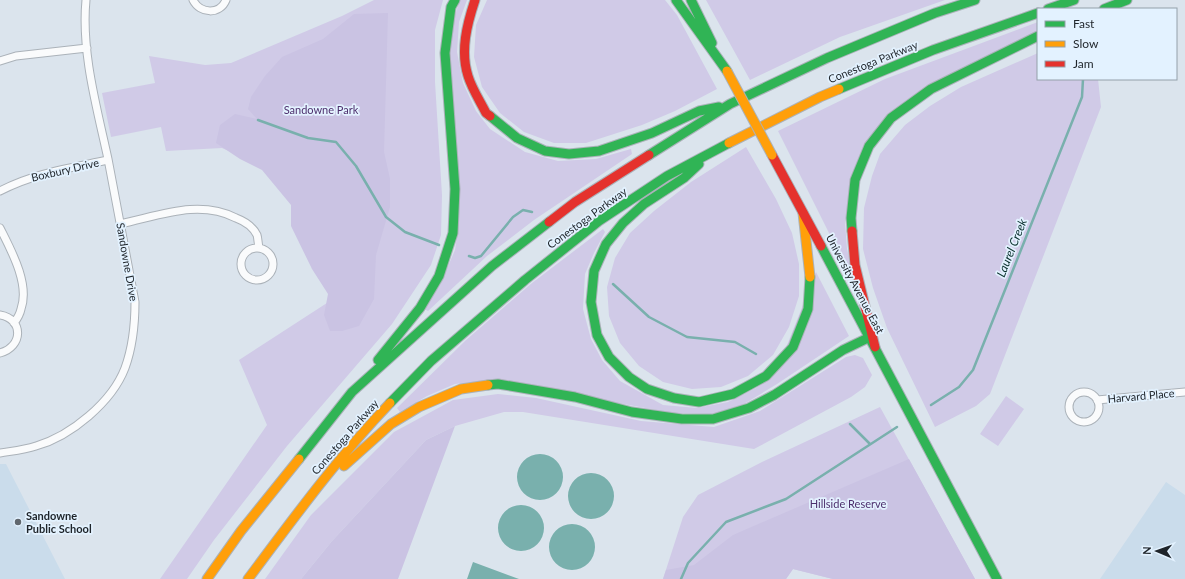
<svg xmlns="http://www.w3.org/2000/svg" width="1185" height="579" font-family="Lato,sans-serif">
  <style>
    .built { fill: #cadceb }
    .green { fill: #d0cae7 }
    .forest { fill: #cac3e3 }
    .water { fill: #79b0ad }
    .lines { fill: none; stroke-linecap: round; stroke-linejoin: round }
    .stream { stroke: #79b0ad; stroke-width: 2.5 }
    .street-casing { stroke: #abb2b9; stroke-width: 9 }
    .fast-casing { stroke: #abb2b9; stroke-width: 11 }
    .slow-casing { stroke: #abb2b9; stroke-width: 11 }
    .jam-casing { stroke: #abb2b9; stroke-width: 11 }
    .street { stroke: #fafbfc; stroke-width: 7 }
    .fast { stroke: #30b455; stroke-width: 9 }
    .slow { stroke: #ff9f0a; stroke-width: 9 }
    .jam { stroke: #e5322d; stroke-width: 9 }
    .slow-bridge-casing { stroke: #abb2b9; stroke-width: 11; stroke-linecap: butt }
    .slow-bridge { stroke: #ff9f0a; stroke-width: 9 }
    .poi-dot { fill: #60676e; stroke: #e3f2ff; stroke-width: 1.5 }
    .labels { text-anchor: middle; stroke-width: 3.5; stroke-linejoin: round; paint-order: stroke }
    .street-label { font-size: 11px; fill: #1e242a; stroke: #e3f2ff }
    .park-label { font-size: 11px; fill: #4d2f6d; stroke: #e3f2ff }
    .poi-label { font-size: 11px; font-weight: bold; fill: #1e242a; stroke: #e3f2ff; text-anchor: start }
    .water-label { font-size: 12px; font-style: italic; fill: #0a302d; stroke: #e3f2ff }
  </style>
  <rect width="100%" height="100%" fill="#dbe4ed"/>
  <path class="built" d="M 0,464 L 6,464 L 65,579 L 0,579 Z
    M 1166,482 L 1185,495 L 1185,579 L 1100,579 Z"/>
  <path class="green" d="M 374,0 L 443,0 L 435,30 L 435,82 L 442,195 L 441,235 L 431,265 L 392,324 L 287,446 L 214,540 L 187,579 L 160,579 L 267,425 L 239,360 L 347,290 L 323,224 L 266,167 L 222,148 L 166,151 L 161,127 L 111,137 L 102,93 L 155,83 L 149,56 L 205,65 L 231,63 L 342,16 Z
    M 460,0 L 467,0 L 459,22 L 457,52 L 463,83 L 476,111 L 490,129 L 525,152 L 558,161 L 596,159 L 631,149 L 632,154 L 534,220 L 487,256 L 428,311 L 424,309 L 440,285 L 455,250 L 458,229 L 449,59 L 451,27 Z
    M 487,0 L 665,0 L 677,15 L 717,89 L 675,111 L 642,125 L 586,143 L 554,143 L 524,132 L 500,113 L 482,87 L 474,57 L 476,25 Z
    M 706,0 L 945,0 L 840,37 L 750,80 Z
    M 1038,22 L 1038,32 L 986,56 L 874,132 L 845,222 L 847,249 L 853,273 L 850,275 L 778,131 L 885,79 Z
    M 1038,53 L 1038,79 L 1098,79 L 1101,107 L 990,394 L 976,406 L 935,427 L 887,328 L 873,288 L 863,249 L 864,208 L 872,176 L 880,154 L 905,125 L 930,106 L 961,87 Z
    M 746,147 L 776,199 L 792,233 L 799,264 L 799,296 L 789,327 L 773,355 L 748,376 L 721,387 L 692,389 L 663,382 L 639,366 L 620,343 L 609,316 L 607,287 L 615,258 L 630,233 L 654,211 L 691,182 Z
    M 603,229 L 605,232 L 594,253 L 585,274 L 583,309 L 591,339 L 602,360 L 620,381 L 663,405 L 697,408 L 728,402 L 756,388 L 776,373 L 816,272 L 849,336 L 777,384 L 744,404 L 712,414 L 673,413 L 491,380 L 455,384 L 427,396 L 400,412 L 397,408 L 466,340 L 532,283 Z
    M 855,355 L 863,358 L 872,375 L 865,387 L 851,397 L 754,449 L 523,412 L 504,412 L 455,426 L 426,440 L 332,541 L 301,579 L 265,579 L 311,515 L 394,432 L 453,400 L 498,394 L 536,398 L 641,421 L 714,427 L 760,411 L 846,357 Z
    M 1006,396 L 1024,409 L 998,446 L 980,434 Z
    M 880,407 L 975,579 L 833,579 L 793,569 L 786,579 L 663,579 L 683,517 L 698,495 L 762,462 Z"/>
  <path class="forest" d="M 388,13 L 384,152 L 390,179 L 390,207 L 376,255 L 374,299 L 359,326 L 342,331 L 330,331 L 324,315 L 328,294 L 312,269 L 291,226 L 291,205 L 262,170 L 240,159 L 216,143 L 220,125 L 235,114 L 257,119 L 248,109 L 251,97 L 265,76 L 282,57 L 323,39 L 354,14 Z
    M 455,426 L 398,579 L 301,579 L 332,541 L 426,440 Z
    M 909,459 L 975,579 L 833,579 L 793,569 L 786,579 L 663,579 L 666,570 L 694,565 L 733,535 Z"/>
  <path class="water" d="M517 477a23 23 0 1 1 46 0a23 23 0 1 1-46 0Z
    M568 496a23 23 0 1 1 46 0a23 23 0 1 1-46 0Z
    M498 528a23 23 0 1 1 46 0a23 23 0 1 1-46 0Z
    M549 547a23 23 0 1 1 46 0a23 23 0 1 1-46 0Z
    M 473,562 L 519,579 L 467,579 Z"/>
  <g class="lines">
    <path class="stream" d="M 258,120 L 308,138 L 336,142 L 356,166 L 386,217 L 405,232 L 439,245
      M 469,256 L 475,258 L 481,256 L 513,217 L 523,210 L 532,212
      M 613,284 L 649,317 L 687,337 L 735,342 L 756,354
      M 931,405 L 959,387 L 973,370 L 1082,97 L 1083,79
      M 850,424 L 870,444
      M 681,579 L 688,563 L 726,522 L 786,499 L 897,427"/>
    <defs>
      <path id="street" d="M 193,0 C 200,14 220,15 226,0
        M 0,61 L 16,56 L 87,48
        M 0,191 C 34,173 71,168 108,160
        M 120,224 C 159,216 198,199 236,218 C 244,221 253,227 257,235 C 258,238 258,244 259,247
        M 0,228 C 11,250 30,284 21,309 C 20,314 17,319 14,323
        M241 264a16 16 0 1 1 32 0a16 16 0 1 1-32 0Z
        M 0,315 C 24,319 23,347 0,353
        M1069 407a15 15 0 1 1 30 0a15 15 0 1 1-30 0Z
        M 1097,400 L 1185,392
        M 0,453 C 12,451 24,450 36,446 C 71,436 112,402 125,368 C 133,346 135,325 135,302 C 126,254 117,206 108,159 C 97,108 81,52 86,0"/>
      <path id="fast" d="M 676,0 L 727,71
        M 691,0 L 712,43
        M 1048,9 L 1074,0
        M 1104,9 L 1127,0
        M 839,89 L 933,50 L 1038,13
        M 490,116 L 517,138 L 545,151 L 569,154 L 599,151 L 652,133 L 699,111 L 719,107
        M 649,155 L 730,104 L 827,58 L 935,13 L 975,0
        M 699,164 L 684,178 L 644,204 L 623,223 L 606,244 L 594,271 L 591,302 L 597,335 L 609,357 L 629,377 L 647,389 L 674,398 L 699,402 L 733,394 L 766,376 L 793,347 L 808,309 L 810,277
        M 852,231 L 851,218 L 855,180 L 869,146 L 891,118 L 931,89 L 1038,36
        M 821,246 L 997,579
        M 378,360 L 420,308 L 439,276 L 453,233 L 455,189 L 445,53 L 451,7 L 455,0
        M 488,385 L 498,384 L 575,397 L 632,412 L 682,419 L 713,419 L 749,408 L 774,395 L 843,350 L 870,337
        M 390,403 L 431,361 L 525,280 L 599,221 L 667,176 L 729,143
        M 299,459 L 352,392 L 492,266 L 549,222"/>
      <path id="slow" d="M 729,143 L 820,97 L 839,89
        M 803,213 L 810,277
        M 344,466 L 391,424 L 419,407 L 461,389 L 488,385
        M 207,579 L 241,531 L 299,459
        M 248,579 C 293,519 338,457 390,403"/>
      <path id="jam" d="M 475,0 C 467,24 460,51 468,76 C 472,89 480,101 486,113 L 490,116
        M 772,155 L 821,246
        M 549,222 L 575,202 L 649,155
        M 852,231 L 855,265 L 875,347"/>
    </defs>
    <use href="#street" class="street-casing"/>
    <use href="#fast" class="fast-casing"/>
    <use href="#slow" class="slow-casing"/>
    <use href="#jam" class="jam-casing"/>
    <use href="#street" class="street"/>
    <use href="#fast" class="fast"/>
    <use href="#slow" class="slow"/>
    <use href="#jam" class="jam"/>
    <defs>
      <path id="slow-bridge" d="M 727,71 L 772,155"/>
    </defs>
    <use href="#slow-bridge" class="slow-bridge-casing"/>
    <use href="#slow-bridge" class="slow-bridge"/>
  </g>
  <circle class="poi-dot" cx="18" cy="522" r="4"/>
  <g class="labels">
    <g class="street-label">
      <text transform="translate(873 62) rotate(-22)" y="4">Conestoga Parkway</text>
      <text transform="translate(65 170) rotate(-13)" y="4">Boxbury Drive</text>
      <text transform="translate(587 218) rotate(-36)" y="4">Conestoga Parkway</text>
      <text transform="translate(127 262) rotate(80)" y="4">Sandowne Drive</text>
      <text transform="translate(855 284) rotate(62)" y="4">University Avenue East</text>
      <text transform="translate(1141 396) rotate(-5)" y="4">Harvard Place</text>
      <text transform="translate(345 437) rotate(-49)" y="4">Conestoga Parkway</text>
    </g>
    <g class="park-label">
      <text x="321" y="114">Sandowne Park</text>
      <text x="848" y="508">Hillside Reserve</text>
    </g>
    <g class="poi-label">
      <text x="26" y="520">Sandowne<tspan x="26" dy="13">Public School</tspan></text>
    </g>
    <g class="water-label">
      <text transform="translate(1012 248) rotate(-68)" y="4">Laurel Creek</text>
    </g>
  </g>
  <rect x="1037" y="8" width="140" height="72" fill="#e3f2ff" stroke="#94a0aa"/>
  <rect x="1045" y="21" width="20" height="6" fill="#30b455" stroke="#94a0aa"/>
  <text x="1073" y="28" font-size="12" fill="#1e242a">Fast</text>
  <rect x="1045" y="41" width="20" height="6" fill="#ff9f0a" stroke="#94a0aa"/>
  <text x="1073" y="48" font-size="12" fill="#1e242a">Slow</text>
  <rect x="1045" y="61" width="20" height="6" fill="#e5322d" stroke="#94a0aa"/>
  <text x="1073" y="68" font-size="12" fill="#1e242a">Jam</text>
  <g transform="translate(1157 551) rotate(272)" stroke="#e3f2ff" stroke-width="3" paint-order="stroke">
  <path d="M0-3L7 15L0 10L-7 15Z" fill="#1e242a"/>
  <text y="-6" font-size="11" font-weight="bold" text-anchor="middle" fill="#1e242a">N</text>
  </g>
</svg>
